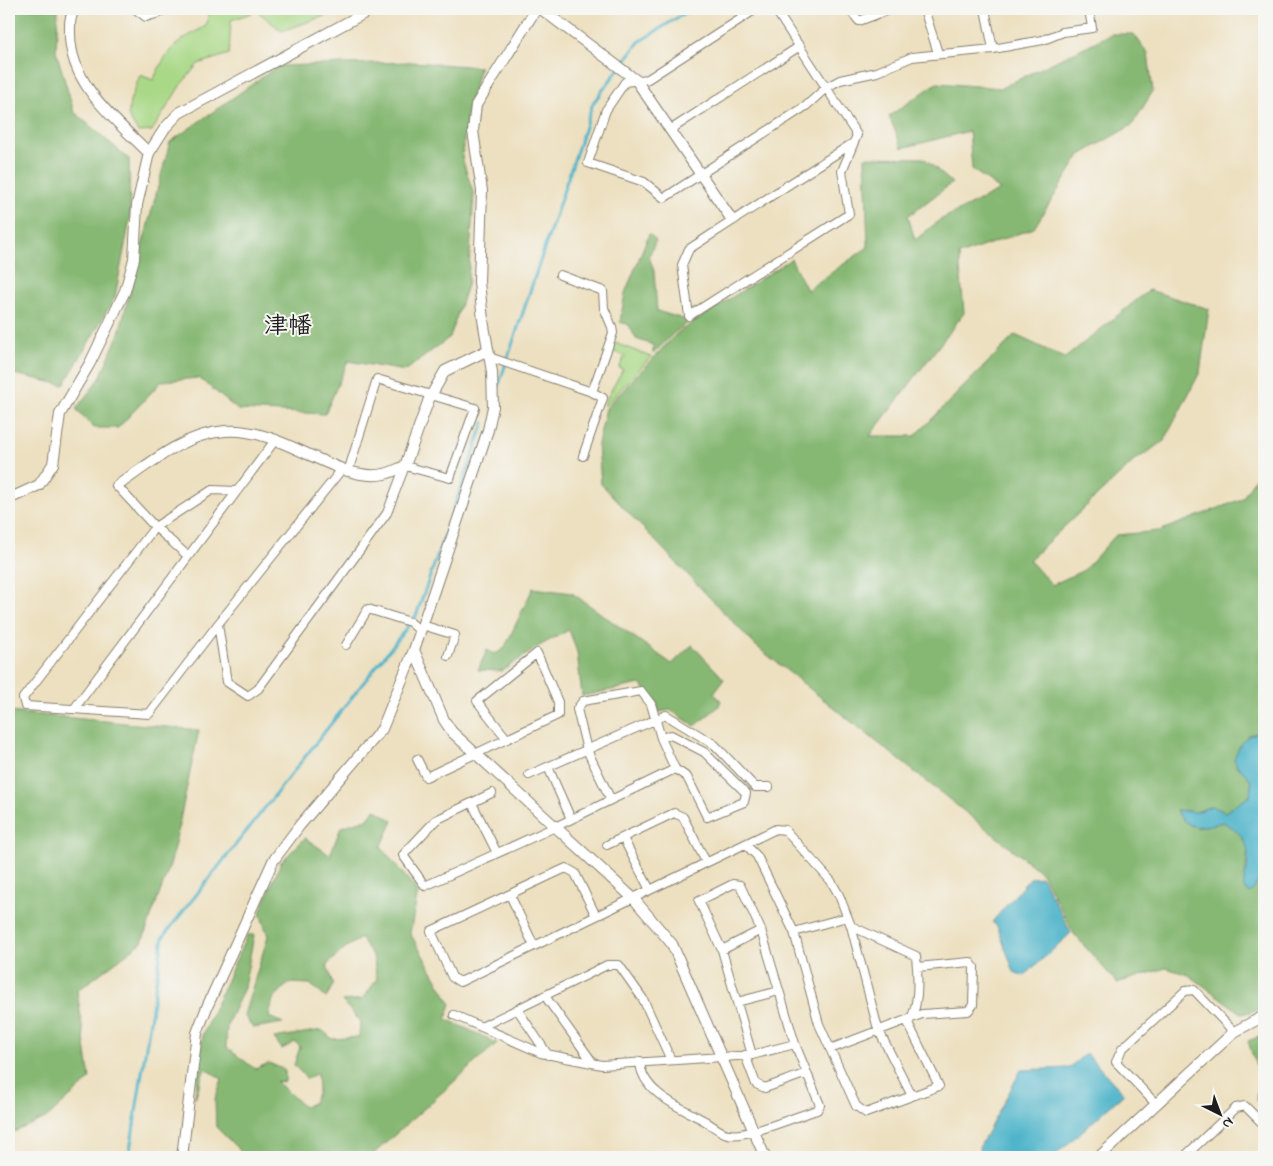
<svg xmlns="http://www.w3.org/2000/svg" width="1273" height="1166" font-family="'Indie Flower','Klee One',sans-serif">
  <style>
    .green { fill: #a9d886; stroke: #627a51 }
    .forest { fill: #86b873; stroke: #516a48 }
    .water { fill: #4bb3c9; stroke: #346872 }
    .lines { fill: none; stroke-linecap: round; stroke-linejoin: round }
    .stream { stroke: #4bb3c9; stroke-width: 3 }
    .minor-casing { stroke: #847e6e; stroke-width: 10 }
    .tertiary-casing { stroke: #847e6e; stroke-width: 12 }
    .minor { stroke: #fff; stroke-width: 8 }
    .tertiary { stroke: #fff; stroke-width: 10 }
    .labels { text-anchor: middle; stroke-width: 4; stroke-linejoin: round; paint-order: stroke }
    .quarter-label { font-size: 24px; font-weight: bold; fill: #1c1c1c; stroke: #f6f6f2 }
  </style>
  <rect width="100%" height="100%" fill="#f6f6f2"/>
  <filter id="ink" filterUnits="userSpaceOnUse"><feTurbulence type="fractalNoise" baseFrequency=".02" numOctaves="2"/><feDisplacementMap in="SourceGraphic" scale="10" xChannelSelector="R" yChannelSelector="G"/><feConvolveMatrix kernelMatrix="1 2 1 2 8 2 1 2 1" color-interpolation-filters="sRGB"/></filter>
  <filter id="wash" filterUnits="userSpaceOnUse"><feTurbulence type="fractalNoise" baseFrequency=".0096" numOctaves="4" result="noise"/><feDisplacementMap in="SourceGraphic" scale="20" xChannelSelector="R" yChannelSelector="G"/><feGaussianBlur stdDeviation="1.12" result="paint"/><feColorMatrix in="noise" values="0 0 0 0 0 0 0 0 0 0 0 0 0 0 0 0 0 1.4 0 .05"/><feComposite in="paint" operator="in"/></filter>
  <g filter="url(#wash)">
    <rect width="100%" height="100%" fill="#ede0c0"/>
    <path class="green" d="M 211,9 L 344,9 L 282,31 L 257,11 L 231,20 L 229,54 L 198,64 L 180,86 L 152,131 L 138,132 L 128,116 L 130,101 L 140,75 L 153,80 C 170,46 173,44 206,26 Z
      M 615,343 L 651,357 L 606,405 L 603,405 L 623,369 L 619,368 L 625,356 L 611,351 Z"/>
    <path class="forest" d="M 9,9 L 58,9 L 56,51 L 74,112 L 129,159 L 130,219 L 115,297 L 64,385 L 10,373 L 9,369 Z
      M 1111,34 L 1134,34 L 1148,54 L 1153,91 L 1132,125 L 1080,155 L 1034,228 L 959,255 L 964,313 L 870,436 L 915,436 L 1015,335 L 1065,358 L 1149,290 L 1209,309 L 1200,372 L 1164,441 L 1134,461 L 1029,560 L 1052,585 L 1084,570 L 1116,535 L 1159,531 L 1242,499 L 1264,464 L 1264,696 L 1257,733 L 1248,735 L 1236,766 C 1250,776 1253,779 1250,796 L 1225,812 L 1211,806 L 1197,812 L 1176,810 L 1197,828 L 1223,822 L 1236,829 L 1248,846 L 1244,889 L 1250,893 L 1255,888 L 1264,863 L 1264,1008 L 1242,1014 L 1189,975 L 1166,968 L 1117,983 L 1074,934 L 1042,873 L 756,646 L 601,484 L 598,444 L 606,408 L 677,333 L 791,259 L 807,290 L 868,247 L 865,157 L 924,158 L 952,183 L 908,216 L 915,240 L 940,220 L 1000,190 L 972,169 L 969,131 L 902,148 L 889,116 L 937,83 L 1001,88 Z
      M 411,62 L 480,67 L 467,112 L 462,158 L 474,195 L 468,282 L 450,337 L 405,371 L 348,361 L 325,414 L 238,410 L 199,378 L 162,381 L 118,428 L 94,428 L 76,409 L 100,378 L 119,333 L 170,142 L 278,66 Z
      M 649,234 L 656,240 L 649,256 L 654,271 L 657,311 L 690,321 L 675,332 L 653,354 L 653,345 L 636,339 L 629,325 L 620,322 L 625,293 Z
      M 533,588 L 572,593 L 672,664 L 692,645 L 724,679 L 714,693 L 721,701 L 718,707 L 695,726 L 670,710 L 659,712 L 657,702 L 640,684 L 582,696 L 577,652 L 569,630 L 539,646 L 502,671 L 478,670 L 487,650 L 495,654 L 504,649 Z
      M 9,712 L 199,730 L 171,862 L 142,942 L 77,991 L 90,1079 L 48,1117 L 9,1134 Z
      M 375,809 L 393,821 L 381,847 L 418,892 L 410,933 L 451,1004 L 446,1019 L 497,1043 L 370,1157 L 243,1157 L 243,1154 L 216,1127 L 215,1099 L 222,1079 L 205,1068 L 195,1098 L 203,1034 L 247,935 L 254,935 L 244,988 L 227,1025 L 226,1047 L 255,1069 L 269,1063 L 285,1070 L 285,1082 L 276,1081 L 304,1107 L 313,1103 L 318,1091 L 317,1073 L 307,1079 L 294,1065 L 300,1047 L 295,1042 L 282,1049 L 274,1038 L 322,1030 L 332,1039 L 359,1037 L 360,1021 L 342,1001 L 363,999 L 377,979 L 373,956 L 361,938 L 345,948 L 327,965 L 333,985 L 326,998 L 310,984 L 289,983 L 273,999 L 269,1017 L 283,1023 L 253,1028 L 244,1015 L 268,936 L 260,913 L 281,862 L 305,838 L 330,855 L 341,827 L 367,819 Z
      M 1264,1035 L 1264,1110 L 1256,1100 L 1258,1072 L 1248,1041 Z"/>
    <path class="water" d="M 1257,733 L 1264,742 L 1264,863 L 1255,888 L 1250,893 L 1244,889 C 1243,882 1245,876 1247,869 C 1251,845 1244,834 1223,822 C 1201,827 1189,833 1176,810 L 1197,812 L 1211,806 L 1225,812 L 1250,796 C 1255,769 1241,778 1234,759 C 1239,746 1243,736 1257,733 Z
      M 1042,877 L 1071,933 L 1024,976 L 1014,972 L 997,926 L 992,922 L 1030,878 Z
      M 1086,1053 L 1124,1094 L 1053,1157 L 981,1157 L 979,1148 L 1021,1070 L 1069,1068 Z"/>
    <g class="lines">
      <path class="stream" d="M 498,387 L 593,103 L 639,42 L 691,9
        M 129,1157 L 163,937 L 416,616 L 484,423"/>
    </g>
  </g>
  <g filter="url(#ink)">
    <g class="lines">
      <defs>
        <path id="minor" d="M 135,9 L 146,17 L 159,13 L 164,9
          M 756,9 L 648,79 L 625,82 L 606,110 L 588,163 L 644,182 L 664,198 L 806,106 L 827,87 L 840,80 L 877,72 L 912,57 L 993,49 L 1043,40 L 1063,32 L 1092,28 L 1089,9
          M 775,9 L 857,135 L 842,171 L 849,214 L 689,316 L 682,265 L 689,249 L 853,143
          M 849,9 L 859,21 L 891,9
          M 924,9 L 938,53
          M 985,9 L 993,49
          M 670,130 L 800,46
          M 560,275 L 603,291 L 604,308 L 612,327 L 613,333 L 592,392 L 603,398 L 583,456
          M 489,357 L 592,392
          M 342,469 L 218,624 L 227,682 L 248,696 L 258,689 L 387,513 L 405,466 L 450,478 L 475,408 L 377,379 L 348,472
          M 117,486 L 155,527 L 188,556
          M 218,624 L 149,714 L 25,706 L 23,698 L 155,527 L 212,490 L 237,491
          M 422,625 L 455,635 L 448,656
          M 346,645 L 368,609 L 410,622 L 420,631
          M 74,709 L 276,439
          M 417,759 L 426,777 L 558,715 L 558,702 L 537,653 L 477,701 L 507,739
          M 548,767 L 571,819
          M 529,775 L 666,715 L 715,745 L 755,787 L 769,787
          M 492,793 L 436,820 L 403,855 L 425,886 L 555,827 L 675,769 L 687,777 L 707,817 L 744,802 L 746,793 L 704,752 L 671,735 L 661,738
          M 611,800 L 587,750 L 577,709 L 583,701 L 641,691 L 651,704 L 661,738 L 675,769
          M 472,803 L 497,853
          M 623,838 L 650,890
          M 607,845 L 674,813 L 683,817 L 706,862
          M 510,895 L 534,946
          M 596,916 L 575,873 L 566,868 L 431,931 L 452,977 L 460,982 L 776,829 L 785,830 L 831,881 L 839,895 L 851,926 L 916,956 C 918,975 920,1008 908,1023 L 939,1086 L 866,1113 L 856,1106 L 819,1024 L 794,932 L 757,856 L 746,845
          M 851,926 L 878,1029 L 912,1096
          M 794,932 L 847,917
          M 722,950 L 761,930
          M 545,996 L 593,1063
          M 737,1002 L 779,991
          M 517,1009 L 548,1055
          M 454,1015 L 541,1053 L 602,1065 L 752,1055 L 795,1044
          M 481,1027 L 607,965 L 619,965 L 643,999 L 671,1060
          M 830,1049 L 922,1014 L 968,1011 L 973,1005 L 974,967 L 970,962 L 917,967
          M 745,1055 L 756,1084 L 765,1088 L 807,1073
          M 640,1061 C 641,1093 682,1108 705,1121 C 711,1125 721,1133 728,1134 C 747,1138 797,1116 817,1110 L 820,1105 L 795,1044 L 761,930 L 740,885 L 733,884 L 699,901 L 722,950 L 752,1055
          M 1156,1104 L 1116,1062 L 1122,1049 L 1185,991 L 1194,990 L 1234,1032
          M 1184,1157 L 1236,1108 L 1245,1106 L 1264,1125"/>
        <path id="tertiary" d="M 75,9 C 69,17 70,25 70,34 C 70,85 116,120 149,153
          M 541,9 L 636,80 L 732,220
          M 117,486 C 149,464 184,434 225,431 C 281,426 338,484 384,474 C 391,473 399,468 405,466 L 429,399 L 445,371 L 488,350
          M 9,497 L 15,496 L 39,485 L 53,464 L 60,414 L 90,363 L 125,291 L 134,259 L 137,205 L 149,153 L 165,128 L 179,113 L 372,9
          M 414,650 L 444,720 L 452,732 L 634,899 L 672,944 L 765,1157
          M 182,1157 L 197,1033 L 207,1007 L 273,861 L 300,825 L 382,729 L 414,650 L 488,430 L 493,407 L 492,372 L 483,320 L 479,282 L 482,191 L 473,131 L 476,105 L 536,9
          M 1099,1157 L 1234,1032 L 1264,1016"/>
      </defs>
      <use href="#minor" class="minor-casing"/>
      <use href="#tertiary" class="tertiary-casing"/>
      <use href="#minor" class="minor"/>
      <use href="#tertiary" class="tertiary"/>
    </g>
  </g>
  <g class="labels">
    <g class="quarter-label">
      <text x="288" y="333">津幡</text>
    </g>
  </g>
  <rect width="1273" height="1166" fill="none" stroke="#f6f6f2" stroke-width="30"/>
  <g transform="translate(1220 1114) rotate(138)" stroke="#f6f6f2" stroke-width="4" paint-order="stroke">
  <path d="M0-4L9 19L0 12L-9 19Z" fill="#1c1c1c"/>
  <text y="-8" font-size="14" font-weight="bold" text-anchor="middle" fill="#1c1c1c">N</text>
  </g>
</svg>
